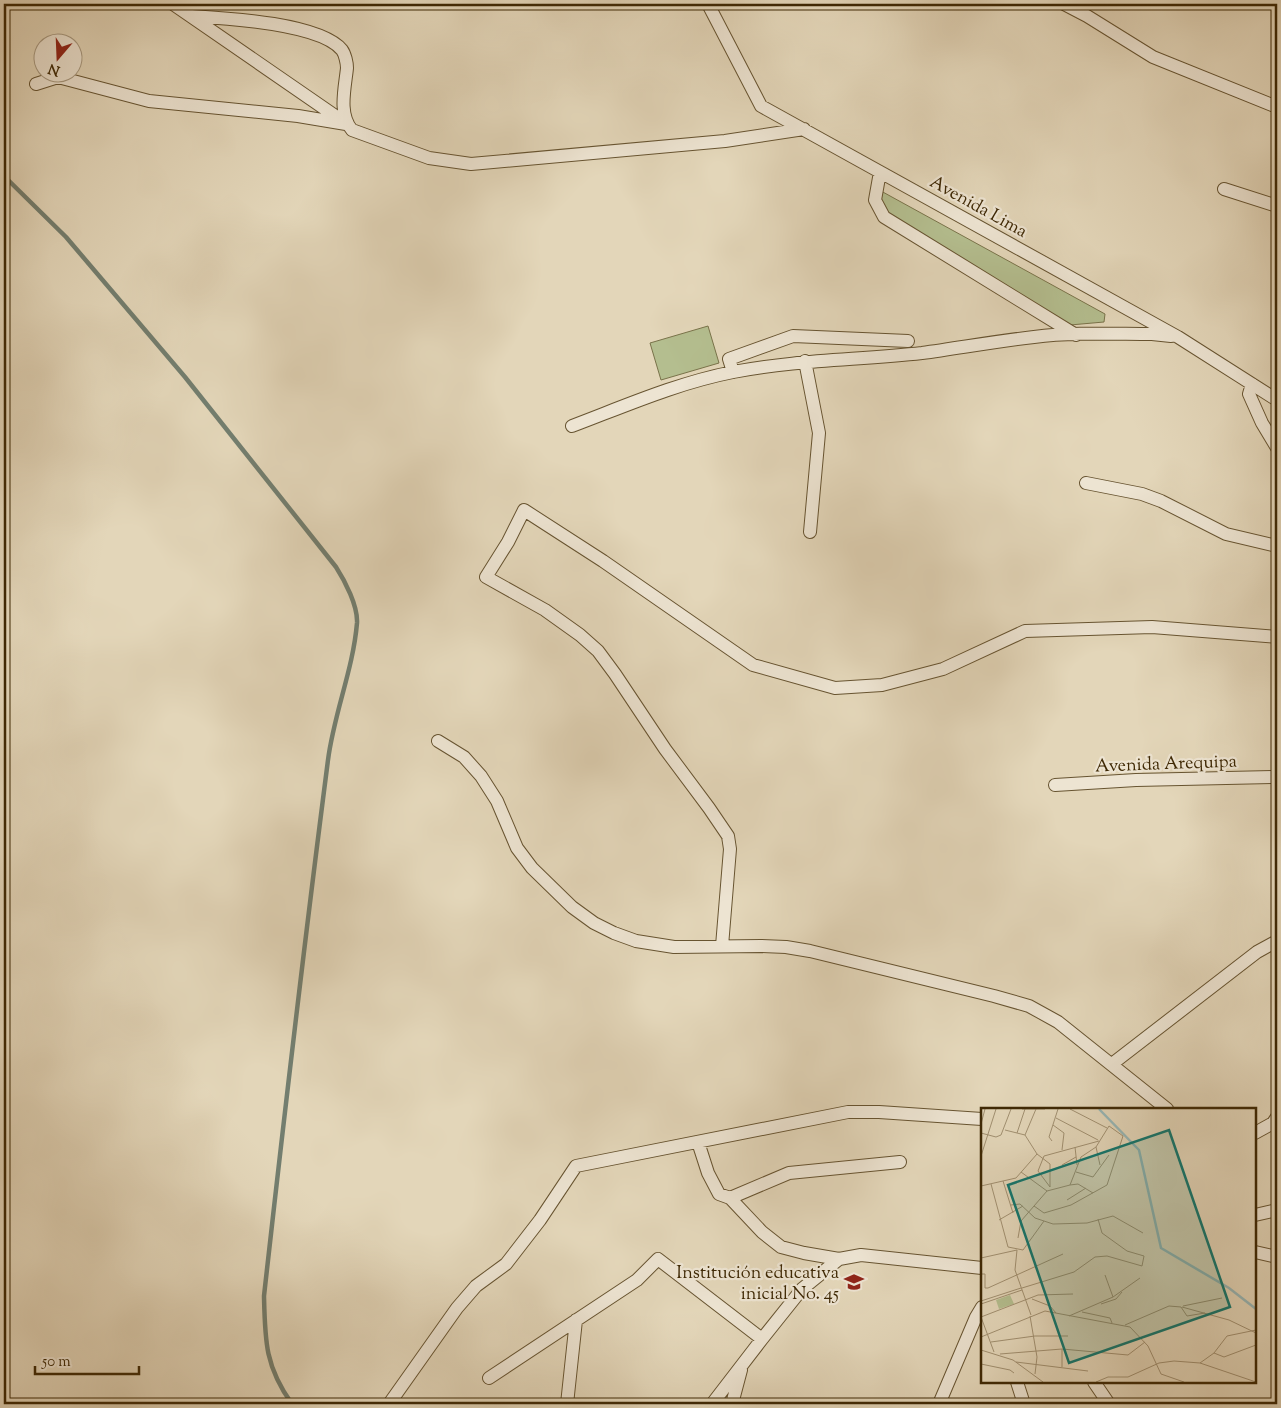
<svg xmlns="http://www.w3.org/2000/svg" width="1281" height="1408" font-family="'Sorts Mill Goudy',serif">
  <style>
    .green { fill: #b4be8f; stroke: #79734a }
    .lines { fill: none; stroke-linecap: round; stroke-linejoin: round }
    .stream { stroke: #737e6f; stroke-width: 4.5 }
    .street-casing { stroke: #675431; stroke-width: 14 }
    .street { stroke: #ede4d2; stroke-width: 12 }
    .labels { text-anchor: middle; stroke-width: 4.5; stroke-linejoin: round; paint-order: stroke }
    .street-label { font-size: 18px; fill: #3e2804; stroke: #ede4d2 }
    .poi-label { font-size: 18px; fill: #3e2804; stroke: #ede4d2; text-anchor: end }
    .inset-river { fill: none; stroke: #97b7b7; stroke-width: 2.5 }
    .inset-road { fill: none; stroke: #a19071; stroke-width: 1 }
    .view { fill: #0f766e; fill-opacity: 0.15; stroke: #0f766e; stroke-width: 2.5 }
    .inset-edge { fill: none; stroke: #3e2804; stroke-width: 2.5 }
  </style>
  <rect width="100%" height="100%" fill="#e3d6b9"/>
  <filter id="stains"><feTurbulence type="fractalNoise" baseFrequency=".004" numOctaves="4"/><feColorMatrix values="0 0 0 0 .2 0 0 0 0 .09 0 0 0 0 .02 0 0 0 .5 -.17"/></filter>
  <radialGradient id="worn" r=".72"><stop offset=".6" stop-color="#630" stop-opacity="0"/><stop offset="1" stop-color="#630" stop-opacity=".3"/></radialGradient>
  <path class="green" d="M 881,191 L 1105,314 L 1104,322 L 1070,325 L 888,215 L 878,197 Z
    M 708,326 L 719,363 L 661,380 L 650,343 Z"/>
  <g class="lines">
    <path class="stream" d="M 4,176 L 66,237 L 185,377 L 336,567 C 345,581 358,606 357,623 C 353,670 334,713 328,760 C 305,938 284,1117 264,1296 C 265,1341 265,1366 292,1404"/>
    <defs>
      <path id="street" d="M 173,4 L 344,122
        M 708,4 L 761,106 L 1178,337 L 1277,400
        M 1064,4 L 1087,16 L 1153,57 L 1277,107
        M 192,16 C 225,18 320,23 342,50 C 345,54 347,63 347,68 C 345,88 338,114 352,130 L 429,158 L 471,164 L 725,141 L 804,129
        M 36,84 L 58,77 L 149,101 L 298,116 L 346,124
        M 880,172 L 875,200 L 884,217 L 1076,335
        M 1224,189 L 1277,206
        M 805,361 L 819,433 L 810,532
        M 733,372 L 729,359 L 793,336 L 908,341
        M 1252,384 L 1249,394 L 1262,423 L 1277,448
        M 572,426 C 625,406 677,383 733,372 C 795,360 859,360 922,353 C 959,348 997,341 1034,337 C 1073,332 1113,334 1152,334 L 1171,336
        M 1086,483 L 1142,494 L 1161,501 L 1226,534 L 1277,546
        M 438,741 L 464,757 L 481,776 L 497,801 L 517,848 L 532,868 L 572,907 L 594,923 L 614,933 L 636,941 L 674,947 L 761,946 L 786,947 L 810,951 L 994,996 L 1029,1006 L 1058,1022 L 1167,1109
        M 1055,785 L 1136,780 L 1277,777
        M 722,946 L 730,849 L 728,836 L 709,808 L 665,749 L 615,674 L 598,651 L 580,635 L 545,610 L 486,577 L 508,542 L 524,510 L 603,561 L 753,665 L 835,688 L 882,685 L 943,669 L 1025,631 L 1152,627 L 1277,637
        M 1112,1064 L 1257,952 L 1277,941
        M 1255,1133 L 1273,1123 L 1277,1117
        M 698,1142 L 708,1173 L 719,1194 L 730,1198 L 762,1232 L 781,1247 L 804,1253 L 839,1259
        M 730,1198 L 789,1173 L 900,1162
        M 1255,1215 L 1277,1210
        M 1255,1252 L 1277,1257
        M 489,1378 L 637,1280 L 658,1259 L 762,1339
        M 1017,1382 L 1024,1404
        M 1094,1382 L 1109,1404
        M 389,1404 L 457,1308 L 476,1286 L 506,1264 L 540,1220 L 576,1166 L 848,1112 L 879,1112 L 982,1119
        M 567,1404 L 576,1320
        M 712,1404 L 762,1339 L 802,1289 L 839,1259 L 861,1255 L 982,1268
        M 732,1404 L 741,1370
        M 939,1404 L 976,1317 L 982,1307"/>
    </defs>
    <use href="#street" class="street-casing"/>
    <use href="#street" class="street"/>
  </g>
  <defs>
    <symbol id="school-bare" viewBox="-9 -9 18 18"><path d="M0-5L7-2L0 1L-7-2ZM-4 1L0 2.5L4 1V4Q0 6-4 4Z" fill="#8f2418" stroke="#ede4d2" stroke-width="2.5" paint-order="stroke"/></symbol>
  </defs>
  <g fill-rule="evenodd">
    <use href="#school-bare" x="840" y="1268" width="28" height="28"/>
  </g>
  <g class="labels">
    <g class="street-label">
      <text transform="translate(979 206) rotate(29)" y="6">Avenida Lima</text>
      <text transform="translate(1166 763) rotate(-2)" y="6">Avenida Arequipa</text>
    </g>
    <g class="poi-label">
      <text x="839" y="1278">Institución educativa<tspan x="839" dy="21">inicial No. 45</tspan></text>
    </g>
  </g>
  <g transform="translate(981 1108)">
    <rect width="275" height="275" fill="#e3d6b9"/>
    <path d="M 29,187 L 33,196 L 18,201 L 15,192 Z" fill="#b4be8f"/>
    <path class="inset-river" d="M 118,1 L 158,42 L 180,140 L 248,180 L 275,201"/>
    <path class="inset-road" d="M 41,1 L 64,1M 89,1 L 126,20M 75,10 L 117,32M 0,16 L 4,1M 72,17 L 83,25 L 81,42M 24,22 L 44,27 L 56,46 L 69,56 L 69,79M 0,25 L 15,29 L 20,27 L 30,1M 36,25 L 44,1M 44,27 L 55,1M 71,33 L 68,29 L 77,1M 94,39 L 96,57M 115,39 L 119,57M 0,48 L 15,1M 81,57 L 95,49M 40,64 L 66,83M 95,64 L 112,69 L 128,47M 22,73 L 32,105M 10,76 L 27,139 L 42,142 L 63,113M 89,77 L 97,76 L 112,85M 0,78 L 35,70 L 56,46M 69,79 L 57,63 L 63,48 L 118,33M 86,92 L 105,80M 30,97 L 39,96 L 54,110 L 72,116 L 106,115 L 132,108 L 162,125M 18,112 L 42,98M 37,130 L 40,113 L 66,83 L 89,77 L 100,49 L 115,39 L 128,18 L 142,28 L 126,77 L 90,97 L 63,105 L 53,98M 0,150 L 36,142 L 34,162 L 50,207M 0,166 L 4,166 L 4,180 L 7,180 L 82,146M 124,167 L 132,189M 41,180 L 93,164 L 114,149 L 126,148 L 161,158 L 163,148 L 146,143 L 121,125 L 117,111M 51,191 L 69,198 L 75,205M 0,193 L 40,180M 0,196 L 41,182M 120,196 L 135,191 L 141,184M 202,198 L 241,190M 201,199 L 248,212 L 275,225M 101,204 L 129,210 L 131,215M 49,208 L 56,249 L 54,266M 88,208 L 132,189 L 159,170M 144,217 L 188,198 L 200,199 L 206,208 L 224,205M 54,228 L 87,228M 0,229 L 64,203 L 149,219 L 167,238 L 180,266 L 203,274M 10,234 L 54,228M 0,242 L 32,252 L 62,274M 13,244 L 0,209 L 57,187 L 92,186M 233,245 L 243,249 L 275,237M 19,246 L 81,241 L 147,247 L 164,234M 35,254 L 107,263M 219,255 L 233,245 L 246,228 L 275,222M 0,256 L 29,262 L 33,265M 81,259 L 81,241M 115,274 L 127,269 L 147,269 L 178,255 L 193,253 L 219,255 L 275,274"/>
    <path class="view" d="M 188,22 L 249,199 L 88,255 L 27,77 Z"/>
    <rect width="275" height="275" class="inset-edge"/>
  </g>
  <rect width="1281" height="1408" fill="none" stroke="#e3d6b9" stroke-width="20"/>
  <rect x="5" y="5" width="1271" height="1398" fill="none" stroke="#3e2804" stroke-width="2.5"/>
  <rect x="10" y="10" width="1261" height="1388" fill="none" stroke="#3e2804"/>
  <g transform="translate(58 58) rotate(199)"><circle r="24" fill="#ede4d2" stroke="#a79980"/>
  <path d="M0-4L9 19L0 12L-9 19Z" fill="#8f2418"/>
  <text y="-8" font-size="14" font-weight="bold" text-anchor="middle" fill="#3e2804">N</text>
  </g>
  <path d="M35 1366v8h104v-8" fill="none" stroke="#3e2804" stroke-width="2.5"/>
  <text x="42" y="1366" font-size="15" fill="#3e2804" stroke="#ede4d2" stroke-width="4" paint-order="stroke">50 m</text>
  <rect width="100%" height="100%" filter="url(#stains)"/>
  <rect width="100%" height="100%" fill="url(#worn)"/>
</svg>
